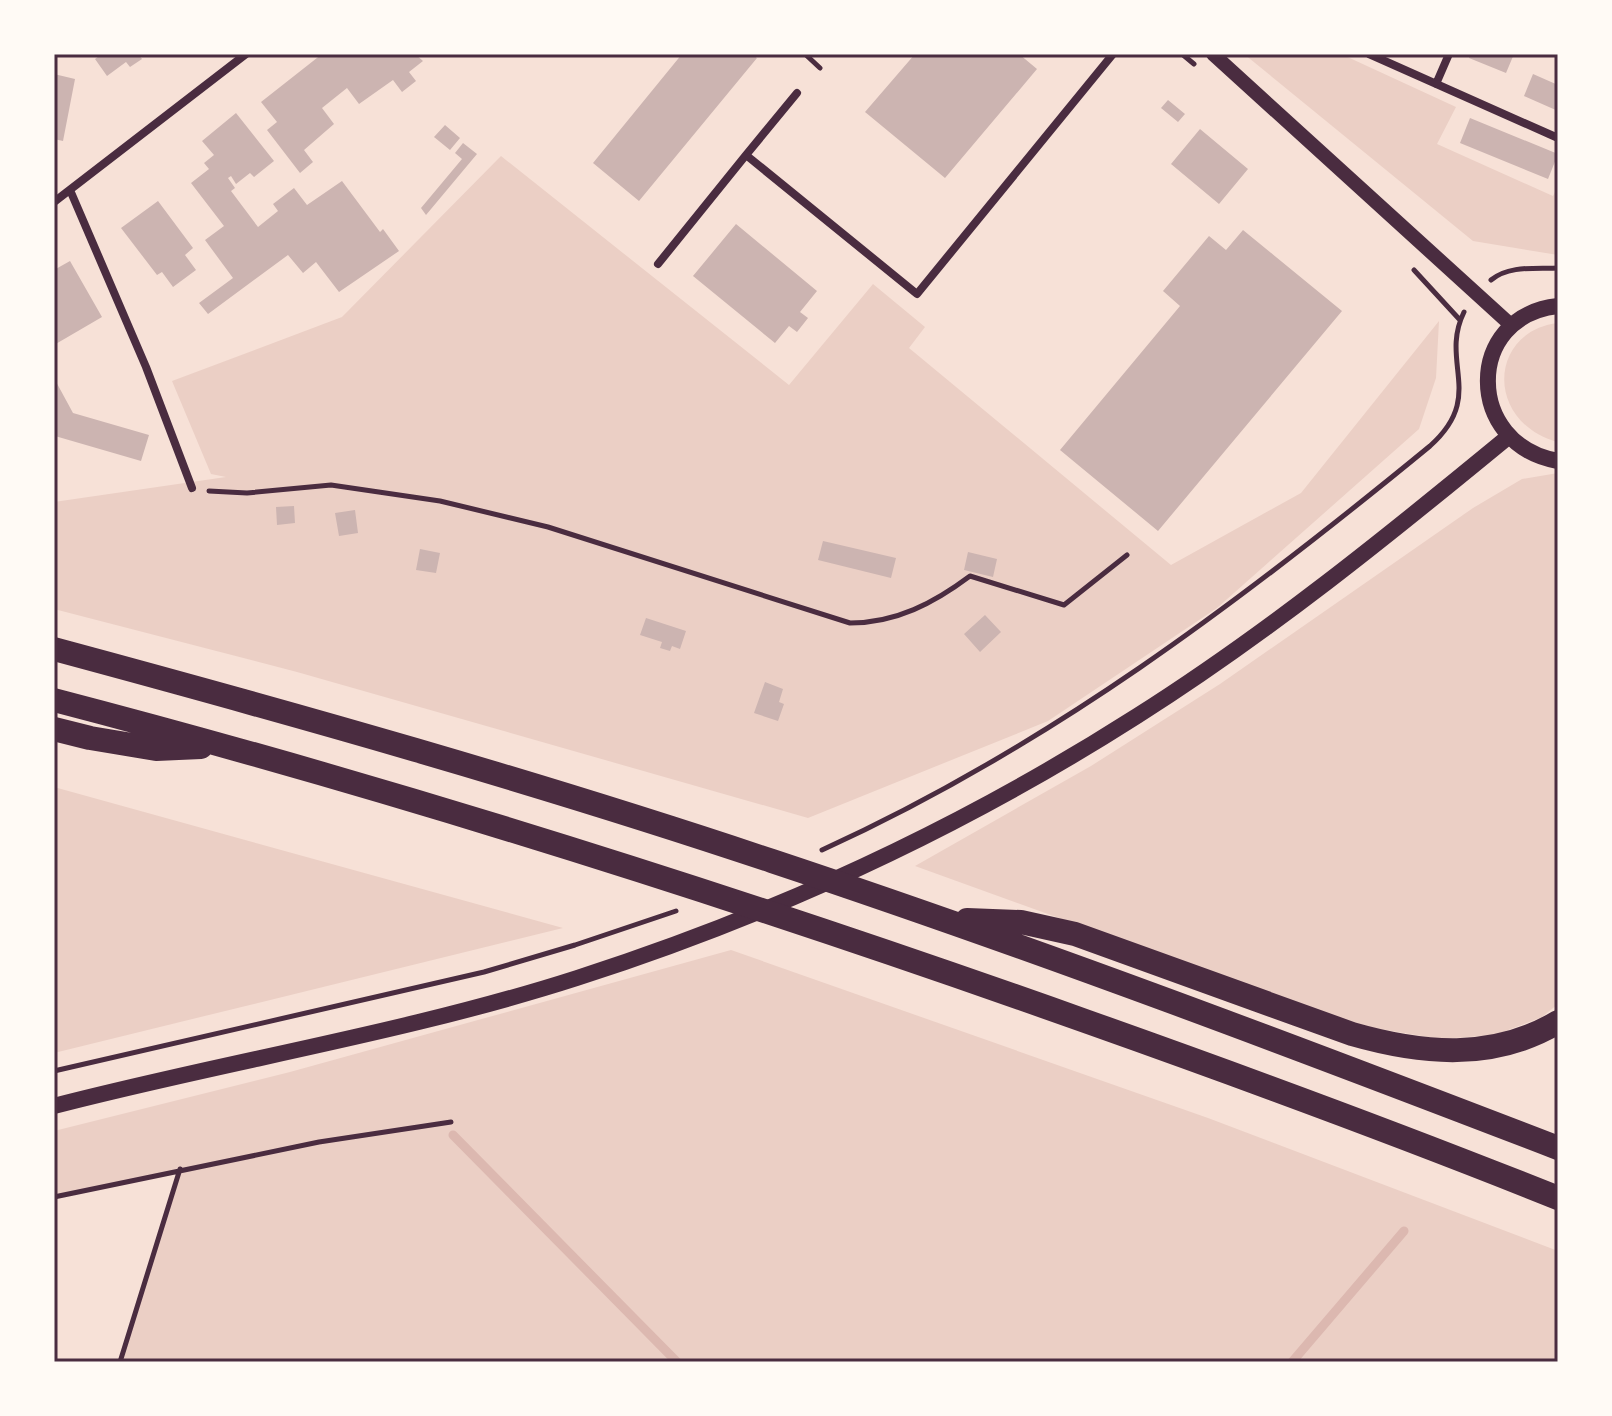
<svg xmlns="http://www.w3.org/2000/svg" width="1612" height="1416" font-family="Karla,sans-serif">
  <style>
    .green { fill: #ebcfc5 }
    .lines { fill: none; stroke-linecap: round; stroke-linejoin: round }
    .stream { stroke: #dcb8b0; stroke-width: 9 }
    .building { fill: #ccb4b1 }
    .path { stroke: #4a2c40; stroke-width: 5 }
    .minor { stroke: #4a2c40; stroke-width: 8 }
    .tertiary { stroke: #4a2c40; stroke-width: 14 }
    .secondary { stroke: #4a2c40; stroke-width: 16 }
    .motorway { stroke: #4a2c40; stroke-width: 24 }
    .neatline { fill: none; stroke: #4a2c40; stroke-width: 3 }
  </style>
  <rect width="100%" height="100%" fill="#f7e1d7"/>
  <path class="green" d="M 1244,54 L 1341,54 L 1456,107 L 1437,144 L 1553,196 L 1558,186 L 1558,255 L 1473,241 Z
    M 501,156 L 789,385 L 873,284 L 925,327 L 909,348 L 1171,565 L 1301,493 L 1439,321 L 1436,378 L 1419,429 L 1217,608 L 1048,721 L 808,818 L 297,672 L 54,609 L 54,502 L 226,477 L 211,474 L 172,381 L 342,317 Z
    M 1558,323 L 1558,442 L 1557,442 C 1484,421 1489,331 1558,323 Z
    M 1558,473 L 1558,1004 L 1542,1017 L 1495,1035 L 1440,1039 L 1356,1025 L 915,866 L 1091,766 L 1220,684 L 1473,508 L 1522,479 Z
    M 54,787 L 563,928 L 54,1053 Z
    M 731,950 L 1208,1118 L 1558,1251 L 1558,1362 L 120,1362 L 180,1169 L 54,1197 L 54,1131 L 290,1072 Z"/>
  <g class="lines">
    <path class="stream" d="M 453,1135 L 677,1362
      M 1292,1362 L 1404,1231"/>
  </g>
  <path class="building" d="M 102,54 L 138,54 L 142,59 L 130,67 L 126,62 L 107,76 L 95,59 Z
    M 322,54 L 415,54 L 423,61 L 409,72 L 416,81 L 402,92 L 393,80 L 359,104 L 347,88 L 322,108 L 334,124 L 304,150 L 313,162 L 300,173 L 267,130 L 277,122 L 261,102 Z
    M 682,54 L 752,54 L 757,58 L 639,201 L 593,163 Z
    M 915,54 L 1019,54 L 1037,69 L 945,178 L 865,112 Z
    M 1470,54 L 1514,54 L 1506,73 L 1469,58 Z
    M 54,74 L 75,79 L 63,141 L 54,139 Z
    M 1533,74 L 1558,85 L 1558,111 L 1524,96 Z
    M 1168,100 L 1185,114 L 1178,122 L 1161,108 Z
    M 236,113 L 274,161 L 254,177 L 250,173 L 236,184 L 231,176 L 228,178 L 235,188 L 231,191 L 258,227 L 278,211 L 273,204 L 294,188 L 307,205 L 342,181 L 380,232 L 383,229 L 399,251 L 339,292 L 316,262 L 303,273 L 288,255 L 208,314 L 199,303 L 233,278 L 205,240 L 224,226 L 191,183 L 209,169 L 204,163 L 214,155 L 202,141 Z
    M 1470,118 L 1558,154 L 1548,179 L 1460,143 Z
    M 445,125 L 460,138 L 450,150 L 434,137 Z
    M 1200,129 L 1248,169 L 1219,204 L 1171,164 Z
    M 463,143 L 477,154 L 426,215 L 421,208 L 462,159 L 455,153 Z
    M 158,201 L 193,248 L 185,255 L 196,270 L 173,287 L 162,272 L 157,275 L 121,228 Z
    M 736,224 L 817,291 L 800,312 L 808,318 L 797,332 L 789,326 L 775,343 L 693,276 Z
    M 1243,230 L 1342,311 L 1158,531 L 1060,450 L 1180,306 L 1163,291 L 1209,236 L 1226,250 Z
    M 70,261 L 102,317 L 54,345 L 54,270 Z
    M 54,378 L 73,413 L 149,435 L 141,461 L 55,436 Z
    M 294,506 L 295,523 L 277,525 L 276,507 Z
    M 355,510 L 358,533 L 339,536 L 335,513 Z
    M 823,541 L 896,558 L 891,578 L 818,560 Z
    M 420,549 L 440,553 L 436,573 L 416,570 Z
    M 968,552 L 997,559 L 993,577 L 964,570 Z
    M 985,615 L 1001,632 L 980,652 L 964,634 Z
    M 646,618 L 686,631 L 680,649 L 672,646 L 670,651 L 660,648 L 662,642 L 640,635 Z
    M 765,682 L 783,689 L 779,702 L 784,704 L 778,721 L 754,713 Z"/>
  <g class="lines">
    <path class="path" d="M 805,54 L 820,68
      M 1182,54 L 1194,64
      M 1414,270 L 1460,320
      M 1491,280 C 1509,265 1536,269 1558,268
      M 209,491 L 247,493 L 331,485 L 440,501 L 548,527 L 850,623 C 896,623 934,603 970,576 L 1064,605 L 1127,555
      M 822,850 C 1048,747 1240,602 1430,446 C 1486,396 1439,363 1464,312
      M 54,1071 L 484,972 L 575,945 L 676,911
      M 54,1197 L 319,1142 L 451,1122
      M 120,1362 L 180,1169"/>
    <path class="minor" d="M 1369,54 L 1558,138
      M 1436,84 L 1449,54
      M 746,155 L 797,93
      M 70,190 L 146,367 L 192,488
      M 54,202 L 246,54
      M 658,264 L 746,155 L 917,294 L 1113,54"/>
    <path class="tertiary" d="M 1213,54 L 1512,326"/>
    <path class="secondary" d="M 1558,306 C 1464,316 1465,445 1558,461
      M 54,1106 C 227,1061 406,1033 577,978 C 773,915 963,827 1137,716 C 1268,633 1389,535 1508,437"/>
    <path class="motorway" d="M 54,649 C 295,714 536,782 772,861 C 1037,949 1298,1048 1558,1148
      M 54,700 C 403,791 748,901 1088,1022 C 1246,1078 1403,1136 1558,1198
      M 54,729 L 90,738 L 156,749 L 201,747
      M 967,920 L 1021,922 L 1075,934 L 1352,1034 C 1422,1054 1493,1061 1558,1022"/>
  </g>
  <rect width="1612" height="1416" fill="none" stroke="#fffaf5" stroke-width="112"/>
  <rect x="56" y="56" width="1500" height="1304" class="neatline"/>
</svg>
